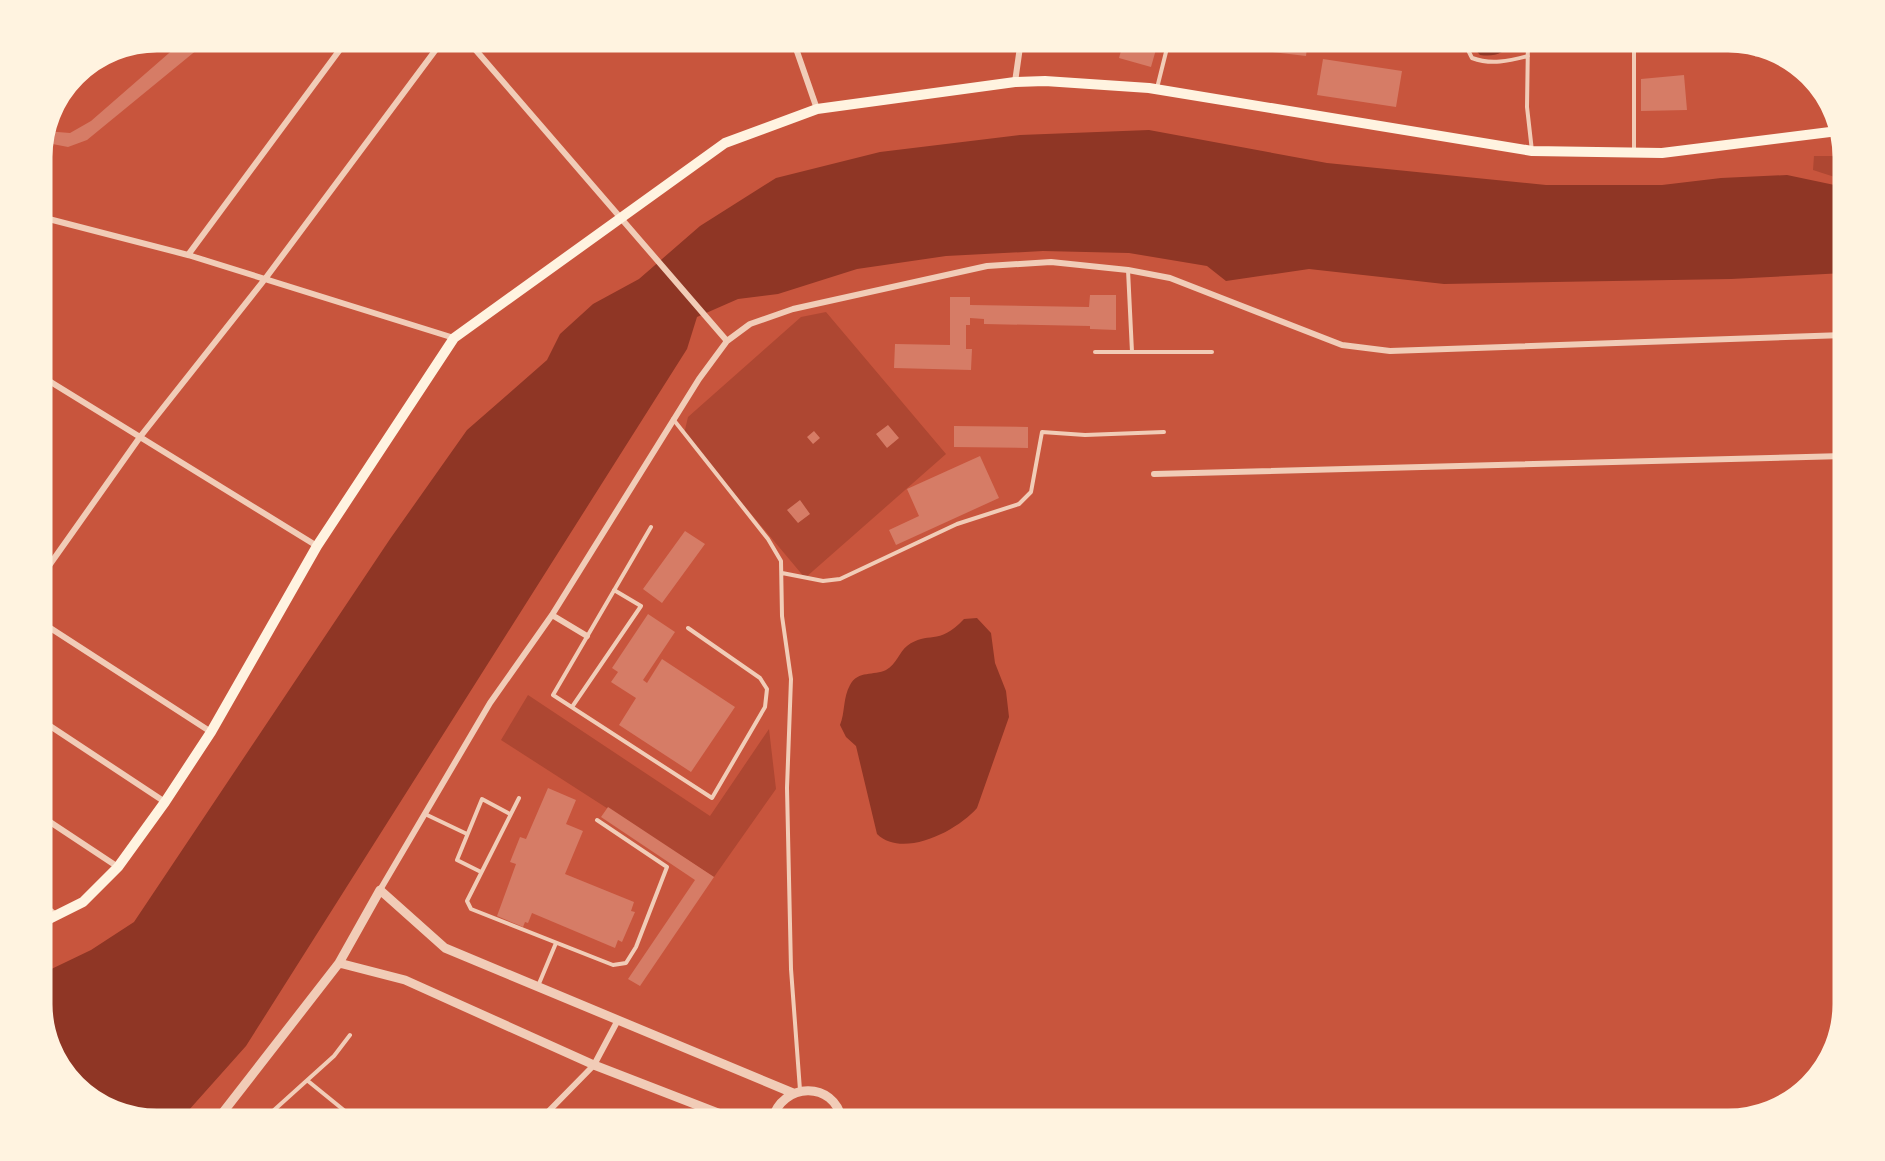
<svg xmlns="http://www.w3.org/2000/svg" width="1885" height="1161" font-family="'PT Serif',serif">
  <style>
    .green { fill: #ae4732 }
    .water { fill: #8f3625 }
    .building { fill: #d67c66 }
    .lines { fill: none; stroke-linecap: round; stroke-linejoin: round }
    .service { stroke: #f1ccb7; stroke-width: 4 }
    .minor { stroke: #f1ccb7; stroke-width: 6 }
    .tertiary { stroke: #f1ccb7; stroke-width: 9 }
    .secondary { stroke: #fff3e0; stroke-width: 10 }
    .rim { fill: none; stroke: #fff3e0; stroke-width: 3 }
  </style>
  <rect width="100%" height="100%" fill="#c8553d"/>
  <path class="green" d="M 1814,156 L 1844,156 L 1844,180 L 1813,170 Z
    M 826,312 L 946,454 L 805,578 L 684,434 L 688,417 L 801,317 Z
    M 528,695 L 710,816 L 769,729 L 776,789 L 714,877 L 501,740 Z"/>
  <path class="water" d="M 1468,41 L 1468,40 L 1512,41 C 1505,54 1494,57 1480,55 Z
    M 1149,130 L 1327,163 L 1546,185 L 1662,185 L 1721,178 L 1787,175 L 1844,187 L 1844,273 L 1731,279 L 1444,284 L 1309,269 L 1226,281 L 1207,266 L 1129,253 L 1043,251 L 946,256 L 857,269 L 778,294 L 738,299 L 697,317 L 687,349 L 246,1046 L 180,1120 L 157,1120 L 98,1105 L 56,1063 L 41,1011 L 41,974 L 91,950 L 134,922 L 390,539 L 467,430 L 547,360 L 560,334 L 593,304 L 639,279 L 700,226 L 776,178 L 880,152 L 1020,135 Z
    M 977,618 L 991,633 L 995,663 L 1006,691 L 1009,717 L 977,808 C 957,831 903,859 877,834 L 856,746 L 846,737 L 840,725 C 845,713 843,697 850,685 C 858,670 874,676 886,670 C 897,664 899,652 907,646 C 928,630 938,647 964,619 Z"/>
  <path class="building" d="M 184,40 L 209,40 L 87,140 L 68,147 L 42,142 L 45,131 L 70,133 L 91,121 Z
    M 1124,40 L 1138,40 L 1157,46 L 1151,67 L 1119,58 Z
    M 1255,40 L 1308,40 L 1306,56 L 1254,50 Z
    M 1755,48 L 1787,56 L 1788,58 L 1755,57 Z
    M 1323,59 L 1402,71 L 1396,107 L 1317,95 Z
    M 1684,75 L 1687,110 L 1641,111 L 1641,79 Z
    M 1090,295 L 1116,295 L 1116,330 L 1090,329 L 1090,326 L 984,324 L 984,319 L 970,318 L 970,325 L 966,325 L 966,349 L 972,349 L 971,370 L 894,368 L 895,344 L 950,345 L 950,297 L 970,297 L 970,305 L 1089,307 Z
    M 888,425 L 899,438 L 887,448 L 876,434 Z
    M 954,426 L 1028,427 L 1028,448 L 954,447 Z
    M 814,431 L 820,438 L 813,444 L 807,437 Z
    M 980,456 L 999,498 L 896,545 L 889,530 L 919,516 L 907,489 Z
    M 800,500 L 810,514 L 798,523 L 787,510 Z
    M 685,531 L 705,544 L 662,603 L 643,589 Z
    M 648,614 L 675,632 L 643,680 L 647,683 L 662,659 L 735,707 L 691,772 L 619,725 L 636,698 L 611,682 L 618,672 L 612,668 Z
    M 548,788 L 576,800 L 566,824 L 583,831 L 565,874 L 634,902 L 631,911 L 635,912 L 622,942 L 618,940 L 615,948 L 532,913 L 528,923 L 525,922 L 523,927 L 497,916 L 516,864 L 510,862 L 520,837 L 526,839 Z
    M 608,807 L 714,877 L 640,986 L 628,979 L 695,880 L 601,817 Z"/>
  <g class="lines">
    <path class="service" d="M 1463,40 L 1472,58 C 1491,65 1509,61 1528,56
      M 1528,40 L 1527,107 L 1532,151
      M 1157,88 L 1169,40
      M 1634,150 L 1634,40
      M 1128,270 L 1132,352
      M 1095,352 L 1212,352
      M 673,419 L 768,539 L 781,561 L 782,616 L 791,679 L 787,788 L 791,969 L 800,1090
      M 651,527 L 553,695 L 712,798 L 765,707 L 767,689 L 760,678 L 688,628
      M 782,573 L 823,581 L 840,579 L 957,524 L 1019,504 L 1031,492 L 1042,432 L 1085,435 L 1164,432
      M 572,707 L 641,606 L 614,590
      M 519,798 L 467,901 L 471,909 L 613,965 L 626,963 L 636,947 L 667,867 L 597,820
      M 425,814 L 467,834
      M 481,872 L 457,860 L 482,799 L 510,814
      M 538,986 L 556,943
      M 308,1081 L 356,1120
      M 263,1120 L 334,1056 L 350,1035"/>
    <path class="minor" d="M 467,40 L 727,341
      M 793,40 L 817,109
      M 1015,82 L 1021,40
      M 41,217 L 188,255 L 454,338
      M 188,255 L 347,40
      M 41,376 L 317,546
      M 1154,474 L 1844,456
      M 41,577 L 140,437 L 265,279 L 443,40
      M 552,615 L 587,636
      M 41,622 L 211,732
      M 41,720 L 165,802
      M 41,816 L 118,867
      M 380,890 L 490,703 L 552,615 L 699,379 L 727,341 L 750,324 L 793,309 L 987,266 L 1051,262 L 1128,270 L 1170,278 L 1342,345 L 1390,351 L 1844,335
      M 41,903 L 57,916
      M 540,1120 L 594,1065 L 618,1020"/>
    <path class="tertiary" d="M 339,963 L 405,980 L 594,1065 L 736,1120
      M 841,1113 L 861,1120
      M 217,1120 L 339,963 L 380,890 L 445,948 L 793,1093
      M 772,1120 C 782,1082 834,1080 842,1120"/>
    <path class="secondary" d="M 41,923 L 83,902 L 118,867 L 165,802 L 211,732 L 317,546 L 454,338 L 725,143 L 817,109 L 1015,82 L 1045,81 L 1149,88 L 1532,151 L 1662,153 L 1838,131"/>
  </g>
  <path d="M0 0H1885V1161H0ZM157 51H1728A106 106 0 0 1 1834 157V1004A106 106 0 0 1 1728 1110H157A106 106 0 0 1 51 1004V157A106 106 0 0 1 157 51Z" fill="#fff3e0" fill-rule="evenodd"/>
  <path class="rim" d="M157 51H1728A106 106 0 0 1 1834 157V1004A106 106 0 0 1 1728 1110H157A106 106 0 0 1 51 1004V157A106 106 0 0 1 157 51Z"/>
</svg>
